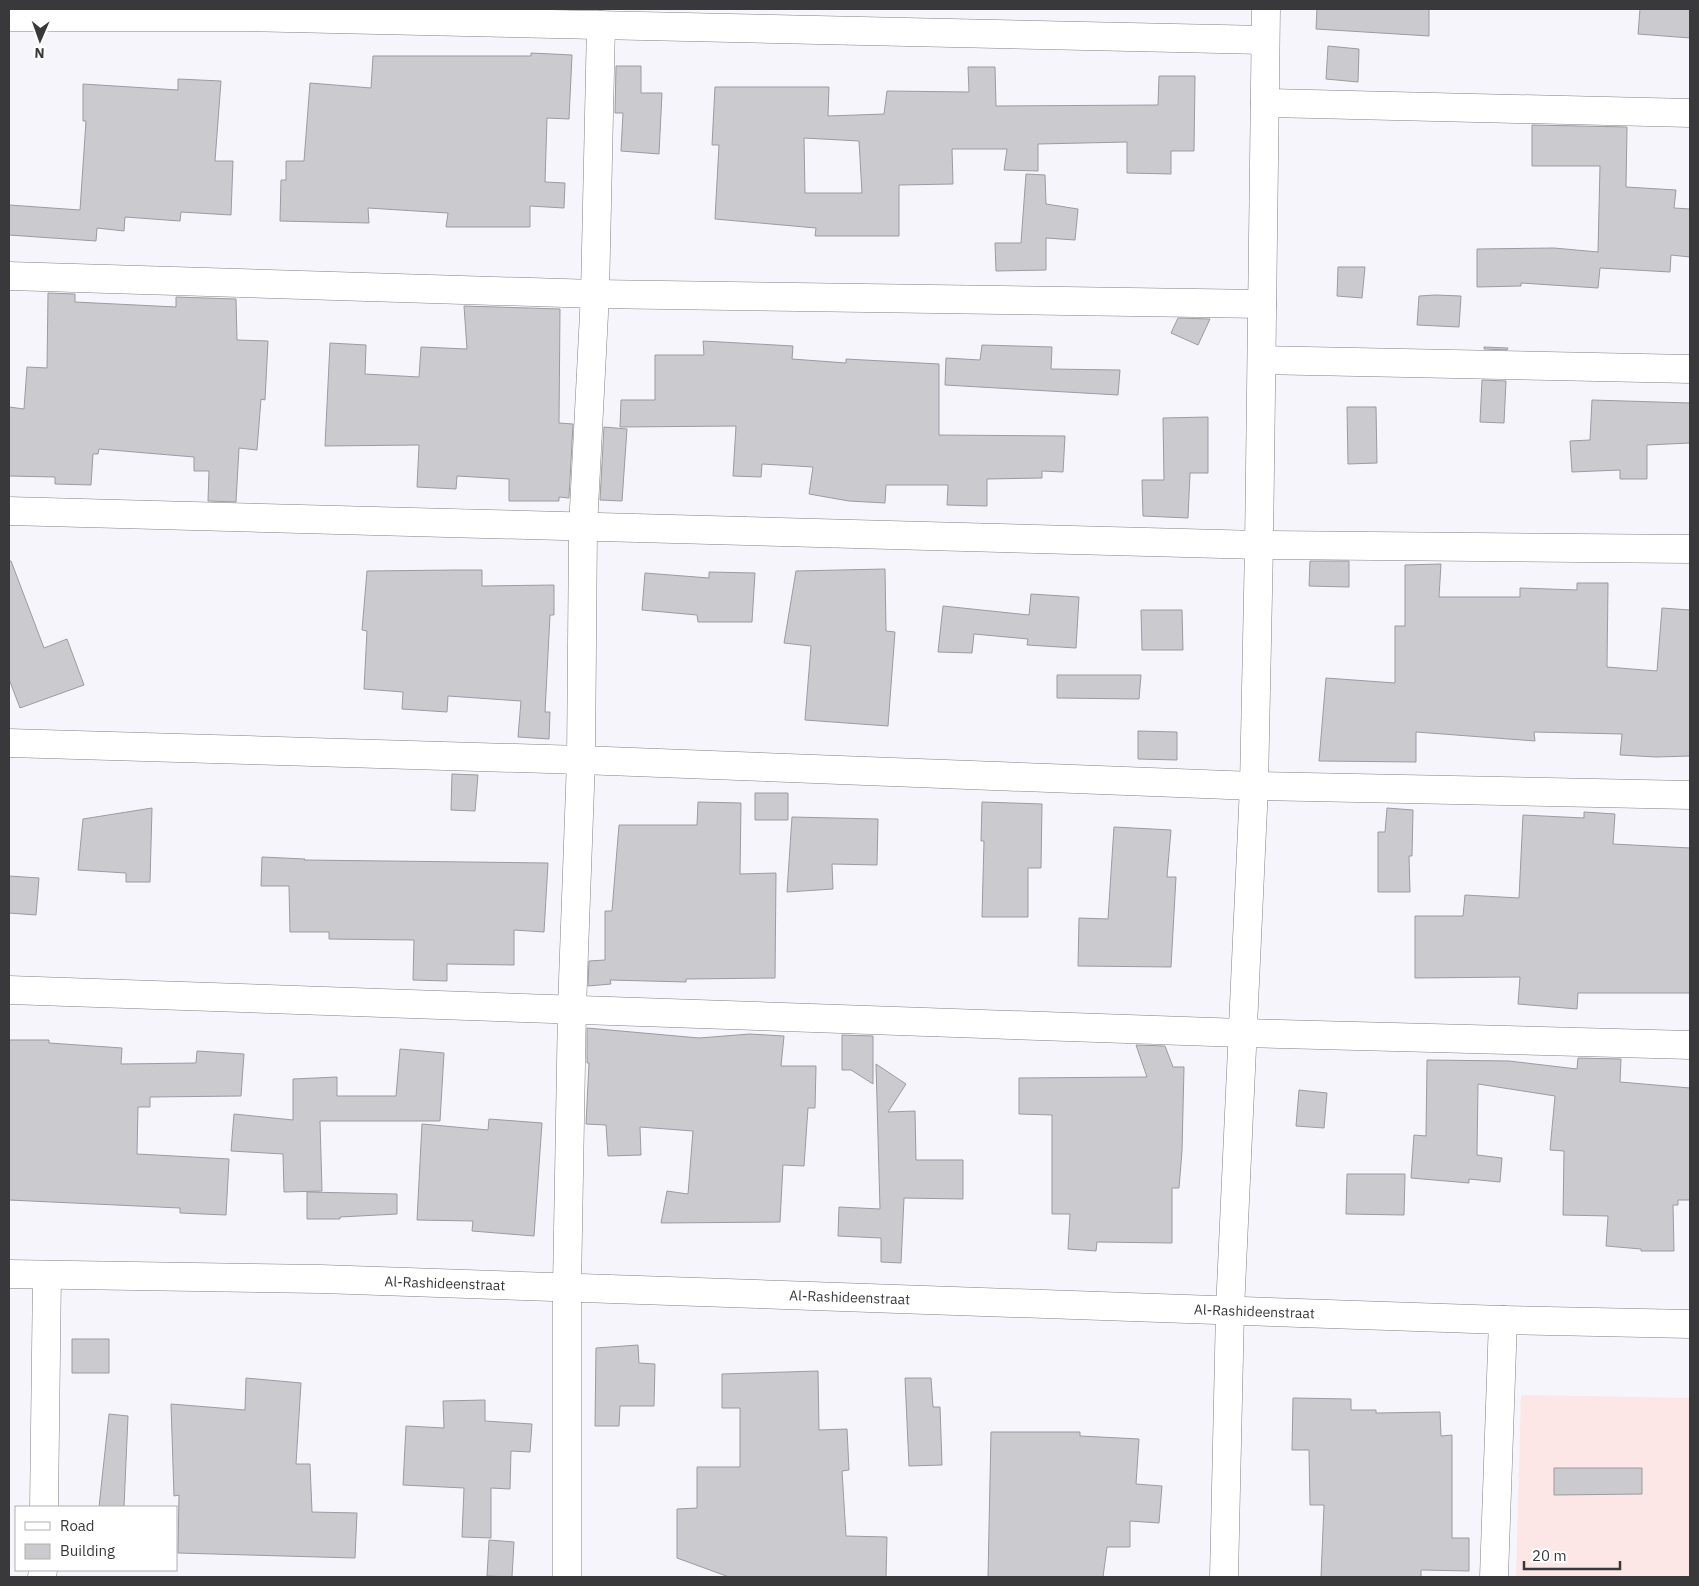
<svg xmlns="http://www.w3.org/2000/svg" width="1699" height="1586" font-family="'IBM Plex Sans',sans-serif">
  <style>
    .education { fill: #fce6e6 }
    .building { fill: #cbcacf; stroke: #9c9ba0; fill-rule: evenodd }
    .lines { fill: none; stroke-linecap: round; stroke-linejoin: round }
    .minor-casing { stroke: #828287; stroke-width: 29 }
    .minor { stroke: #fff; stroke-width: 28 }
    .labels { text-anchor: middle; stroke-width: 4; stroke-linejoin: round; paint-order: stroke }
    .street-label { font-size: 14px; fill: #39393b; stroke: #fff }
  </style>
  <rect width="100%" height="100%" fill="#f5f5fb"/>
  <path class="education" d="M 1521,1395 L 1690,1398 L 1690,1577 L 1516,1577 Z"/>
  <path class="building" d="M 1317,9 L 1429,9 L 1429,36 L 1316,29 Z
    M 1640,9 L 1690,9 L 1690,38 L 1638,34 Z
    M 1328,46 L 1359,49 L 1358,82 L 1326,79 Z
    M 531,53 L 572,55 L 569,119 L 547,118 L 545,182 L 565,183 L 564,208 L 530,206 L 530,227 L 446,227 L 448,213 L 368,208 L 369,223 L 280,221 L 281,180 L 286,180 L 286,161 L 304,161 L 310,83 L 371,88 L 373,56 L 531,56 Z
    M 616,66 L 641,66 L 641,93 L 662,93 L 659,154 L 621,151 L 623,113 L 615,113 Z
    M 968,67 L 995,67 L 996,106 L 1158,105 L 1159,76 L 1195,76 L 1194,151 L 1171,151 L 1171,174 L 1127,173 L 1127,142 L 1038,144 L 1038,171 L 1004,170 L 1007,149 L 952,149 L 953,184 L 899,185 L 899,236 L 815,236 L 816,228 L 715,219 L 719,145 L 712,145 L 715,87 L 829,87 L 828,116 L 884,114 L 887,91 L 969,92 ZM 804,138 L 859,141 L 862,193 L 805,193 Z
    M 178,79 L 221,81 L 215,161 L 233,161 L 231,215 L 181,212 L 180,221 L 125,217 L 124,231 L 97,228 L 96,241 L 9,235 L 9,205 L 80,210 L 86,121 L 83,121 L 83,84 L 178,90 Z
    M 1532,125 L 1627,127 L 1626,187 L 1676,190 L 1674,208 L 1690,209 L 1690,257 L 1671,255 L 1670,272 L 1600,268 L 1598,288 L 1521,283 L 1521,286 L 1477,287 L 1477,249 L 1554,248 L 1598,252 L 1600,166 L 1532,166 Z
    M 1026,174 L 1045,175 L 1046,204 L 1078,209 L 1075,240 L 1046,238 L 1046,270 L 996,271 L 995,243 L 1021,243 Z
    M 1338,267 L 1365,267 L 1362,298 L 1337,296 Z
    M 48,293 L 75,294 L 75,302 L 176,307 L 176,297 L 236,299 L 237,340 L 268,341 L 265,400 L 261,399 L 257,450 L 239,448 L 236,502 L 208,501 L 209,471 L 194,471 L 194,457 L 99,449 L 98,454 L 93,454 L 91,485 L 55,484 L 55,477 L 9,476 L 9,407 L 24,409 L 27,367 L 47,368 Z
    M 1435,295 L 1461,296 L 1459,327 L 1417,325 L 1419,296 Z
    M 464,306 L 560,309 L 559,423 L 573,424 L 569,498 L 559,497 L 559,501 L 509,501 L 509,479 L 457,476 L 456,489 L 417,487 L 419,445 L 325,446 L 330,343 L 366,345 L 365,374 L 419,377 L 421,347 L 467,349 Z
    M 1178,318 L 1210,319 L 1198,345 L 1171,333 Z
    M 703,341 L 793,346 L 792,359 L 846,363 L 846,359 L 939,364 L 939,435 L 1065,436 L 1063,472 L 1042,471 L 1042,478 L 987,479 L 987,506 L 947,505 L 948,485 L 886,485 L 885,503 L 849,501 L 809,494 L 813,467 L 762,464 L 761,477 L 733,476 L 736,426 L 620,427 L 621,400 L 655,400 L 655,355 L 704,355 Z
    M 982,345 L 1052,347 L 1051,369 L 1120,370 L 1118,395 L 945,385 L 946,358 L 980,360 Z
    M 1484,347 L 1508,348 L 1507,350 L 1484,349 Z
    M 1482,380 L 1506,381 L 1504,423 L 1480,422 Z
    M 1592,400 L 1690,403 L 1690,443 L 1647,445 L 1647,479 L 1620,479 L 1620,470 L 1572,472 L 1570,441 L 1590,440 Z
    M 1347,407 L 1376,407 L 1377,463 L 1348,464 Z
    M 1208,417 L 1208,473 L 1190,473 L 1188,518 L 1143,516 L 1142,480 L 1164,480 L 1163,418 Z
    M 604,427 L 627,429 L 622,501 L 600,500 Z
    M 9,561 L 11,561 L 44,648 L 67,639 L 84,685 L 20,708 L 9,679 Z
    M 1310,561 L 1349,561 L 1349,587 L 1309,586 Z
    M 1441,564 L 1439,597 L 1520,597 L 1520,588 L 1577,590 L 1577,583 L 1608,583 L 1607,667 L 1657,671 L 1662,608 L 1690,610 L 1690,756 L 1656,757 L 1620,755 L 1622,734 L 1534,732 L 1535,741 L 1416,732 L 1416,762 L 1319,761 L 1326,678 L 1395,683 L 1395,626 L 1405,626 L 1405,565 Z
    M 885,569 L 886,631 L 895,632 L 888,726 L 805,720 L 811,646 L 784,643 L 796,571 Z
    M 457,570 L 482,570 L 482,586 L 554,585 L 554,615 L 550,615 L 545,712 L 550,712 L 549,739 L 518,737 L 521,701 L 448,696 L 447,712 L 402,709 L 403,692 L 364,689 L 367,631 L 362,630 L 367,571 Z
    M 709,572 L 755,573 L 752,622 L 698,622 L 697,615 L 642,610 L 645,573 L 709,578 Z
    M 1031,594 L 1079,597 L 1076,648 L 1027,645 L 1028,639 L 974,634 L 972,653 L 938,652 L 943,606 L 1029,615 Z
    M 1141,610 L 1182,610 L 1183,650 L 1142,650 Z
    M 1057,675 L 1141,675 L 1139,699 L 1057,698 Z
    M 1138,731 L 1177,732 L 1177,760 L 1138,759 Z
    M 452,774 L 478,775 L 475,811 L 451,810 Z
    M 755,793 L 788,793 L 788,820 L 755,820 Z
    M 698,802 L 741,803 L 740,874 L 776,873 L 775,978 L 686,979 L 686,982 L 610,980 L 611,984 L 588,986 L 589,961 L 605,960 L 605,911 L 612,911 L 619,825 L 697,825 Z
    M 982,802 L 1042,804 L 1041,868 L 1028,868 L 1028,917 L 982,917 L 984,841 L 981,841 Z
    M 152,808 L 150,882 L 126,882 L 126,873 L 78,870 L 83,819 Z
    M 1387,808 L 1413,810 L 1412,856 L 1409,856 L 1410,892 L 1378,892 L 1378,832 L 1385,832 Z
    M 1584,812 L 1615,814 L 1613,844 L 1690,848 L 1690,993 L 1578,993 L 1577,1009 L 1518,1004 L 1520,977 L 1415,978 L 1415,916 L 1463,916 L 1465,895 L 1519,898 L 1523,815 L 1584,818 Z
    M 792,817 L 878,819 L 877,865 L 832,864 L 833,889 L 787,892 Z
    M 1114,827 L 1171,830 L 1167,877 L 1176,877 L 1171,967 L 1078,966 L 1079,918 L 1108,919 Z
    M 262,857 L 305,859 L 304,860 L 548,863 L 544,932 L 514,930 L 514,965 L 447,964 L 447,981 L 413,980 L 414,940 L 329,939 L 329,932 L 290,932 L 289,886 L 261,886 Z
    M 9,876 L 39,878 L 36,915 L 9,913 Z
    M 587,1028 L 699,1038 L 750,1034 L 784,1036 L 781,1066 L 816,1066 L 815,1108 L 808,1108 L 804,1166 L 783,1165 L 780,1222 L 661,1223 L 667,1191 L 688,1194 L 693,1131 L 640,1127 L 641,1155 L 608,1156 L 606,1125 L 586,1124 L 589,1063 L 587,1063 Z
    M 842,1035 L 873,1036 L 873,1084 L 851,1070 L 842,1070 Z
    M 9,1040 L 49,1040 L 49,1043 L 122,1048 L 121,1064 L 196,1063 L 197,1051 L 244,1054 L 241,1096 L 150,1097 L 150,1107 L 138,1107 L 137,1154 L 229,1159 L 226,1215 L 180,1213 L 180,1208 L 9,1200 Z
    M 1136,1045 L 1165,1046 L 1173,1067 L 1184,1067 L 1182,1151 L 1179,1188 L 1172,1188 L 1172,1243 L 1097,1242 L 1096,1251 L 1068,1249 L 1070,1214 L 1052,1214 L 1052,1115 L 1019,1114 L 1019,1078 L 1147,1077 Z
    M 400,1049 L 444,1053 L 440,1121 L 320,1121 L 322,1191 L 284,1192 L 283,1154 L 231,1151 L 234,1114 L 293,1120 L 293,1079 L 337,1077 L 337,1096 L 396,1096 Z
    M 1578,1058 L 1621,1059 L 1620,1082 L 1690,1088 L 1690,1200 L 1678,1200 L 1678,1205 L 1673,1205 L 1674,1251 L 1641,1251 L 1641,1249 L 1606,1246 L 1608,1216 L 1563,1215 L 1564,1151 L 1550,1150 L 1555,1096 L 1478,1084 L 1477,1155 L 1502,1158 L 1500,1182 L 1469,1179 L 1469,1183 L 1411,1178 L 1414,1135 L 1426,1136 L 1427,1060 L 1509,1061 L 1577,1069 Z
    M 876,1064 L 906,1084 L 888,1112 L 915,1111 L 916,1160 L 963,1160 L 963,1199 L 904,1198 L 901,1263 L 881,1262 L 881,1238 L 838,1236 L 839,1207 L 880,1209 Z
    M 1299,1090 L 1327,1093 L 1324,1128 L 1296,1126 Z
    M 489,1119 L 542,1123 L 534,1236 L 472,1231 L 473,1221 L 417,1220 L 422,1124 L 488,1130 Z
    M 1347,1174 L 1405,1174 L 1404,1215 L 1346,1214 Z
    M 307,1192 L 397,1194 L 397,1214 L 340,1217 L 340,1219 L 307,1219 Z
    M 72,1339 L 109,1339 L 109,1373 L 72,1373 Z
    M 638,1345 L 639,1363 L 655,1364 L 654,1406 L 620,1406 L 619,1426 L 595,1426 L 596,1348 Z
    M 818,1371 L 819,1430 L 847,1429 L 849,1470 L 842,1471 L 846,1536 L 887,1537 L 886,1577 L 729,1577 L 677,1558 L 677,1509 L 697,1508 L 697,1467 L 740,1467 L 740,1408 L 722,1408 L 722,1374 Z
    M 246,1378 L 301,1383 L 296,1464 L 310,1464 L 312,1512 L 357,1513 L 355,1558 L 178,1553 L 179,1495 L 174,1496 L 171,1404 L 245,1410 Z
    M 905,1378 L 931,1378 L 933,1407 L 940,1407 L 942,1465 L 909,1466 Z
    M 1293,1398 L 1351,1399 L 1351,1410 L 1376,1410 L 1376,1413 L 1440,1412 L 1441,1436 L 1452,1435 L 1452,1538 L 1469,1538 L 1469,1571 L 1421,1570 L 1421,1577 L 1321,1577 L 1324,1505 L 1310,1505 L 1309,1450 L 1292,1450 Z
    M 485,1400 L 485,1421 L 532,1424 L 530,1452 L 511,1451 L 510,1489 L 491,1488 L 491,1538 L 462,1537 L 464,1488 L 403,1485 L 406,1426 L 444,1428 L 443,1401 Z
    M 109,1414 L 128,1416 L 124,1507 L 99,1507 Z
    M 991,1432 L 1080,1432 L 1080,1436 L 1139,1439 L 1136,1484 L 1162,1486 L 1159,1523 L 1130,1521 L 1130,1547 L 1107,1547 L 1103,1577 L 988,1577 Z
    M 1554,1468 L 1642,1468 L 1642,1494 L 1554,1495 Z
    M 489,1540 L 514,1542 L 512,1577 L 487,1576 Z"/>
  <g class="lines">
    <defs>
      <g id="minor">
        <path d="M 9,17 L 246,17 L 1265,40"/>
        <path d="M 1265,103 L 1690,113"/>
        <path d="M 9,276 L 595,294 L 1262,304"/>
        <path d="M 1262,360 L 1690,369"/>
        <path d="M 9,511 L 1259,545 L 1690,549"/>
        <path d="M 9,743 L 581,760 L 1254,786 L 1690,795"/>
        <path d="M 9,990 L 1242,1033 L 1690,1045"/>
        <path id="s1" d="M 9,1274 L 321,1279 L 1503,1320 L 1690,1324"/>
        <path d="M 44,1507 L 47,1275"/>
        <path d="M 42,1577 L 43,1570"/>
        <path d="M 567,1577 L 567,1287 L 572,1008 L 581,760 L 583,528 L 595,294 L 601,25"/>
        <path d="M 1224,1577 L 1230,1310 L 1254,786 L 1259,545 L 1266,9"/>
        <path d="M 1494,1577 L 1503,1320"/>
      </g>
    </defs>
    <use href="#minor" class="minor-casing"/>
    <use href="#minor" class="minor"/>
  </g>
  <g class="labels">
    <g class="street-label">
      <text dy="5" stroke="none"><textPath href="#s1" startOffset="436">Al-Rashideenstraat</textPath></text>
      <text dy="5" stroke="none"><textPath href="#s1" startOffset="841">Al-Rashideenstraat</textPath></text>
      <text dy="5" stroke="none"><textPath href="#s1" startOffset="1246">Al-Rashideenstraat</textPath></text>
    </g>
  </g>
  <rect width="1699" height="1586" fill="none" stroke="#39393b" stroke-width="20"/>
  <rect x="15" y="1506" width="162" height="65" fill="#ffffff" stroke="#b0b0b1"/>
  <rect x="25" y="1522" width="25" height="8" fill="#ffffff" stroke="#b0b0b1"/>
  <text x="60" y="1531" font-size="15" fill="#39393b">Road</text>
  <rect x="25" y="1544" width="25" height="15" fill="#cbcacf" stroke="#b0b0b1"/>
  <text x="60" y="1556" font-size="15" fill="#39393b">Building</text>
  <g transform="translate(40 40) rotate(182)" stroke="#ffffff" stroke-width="4" paint-order="stroke">
  <path d="M0-4L9 19L0 12L-9 19Z" fill="#39393b"/>
  <text y="-8" font-size="14" font-weight="bold" text-anchor="middle" fill="#39393b">N</text>
  </g>
  <path d="M1524 1561v8h96v-8" fill="none" stroke="#39393b" stroke-width="2.5"/>
  <text x="1532" y="1561" font-size="15" fill="#39393b" stroke="#ffffff" stroke-width="4" paint-order="stroke">20 m</text>
</svg>
